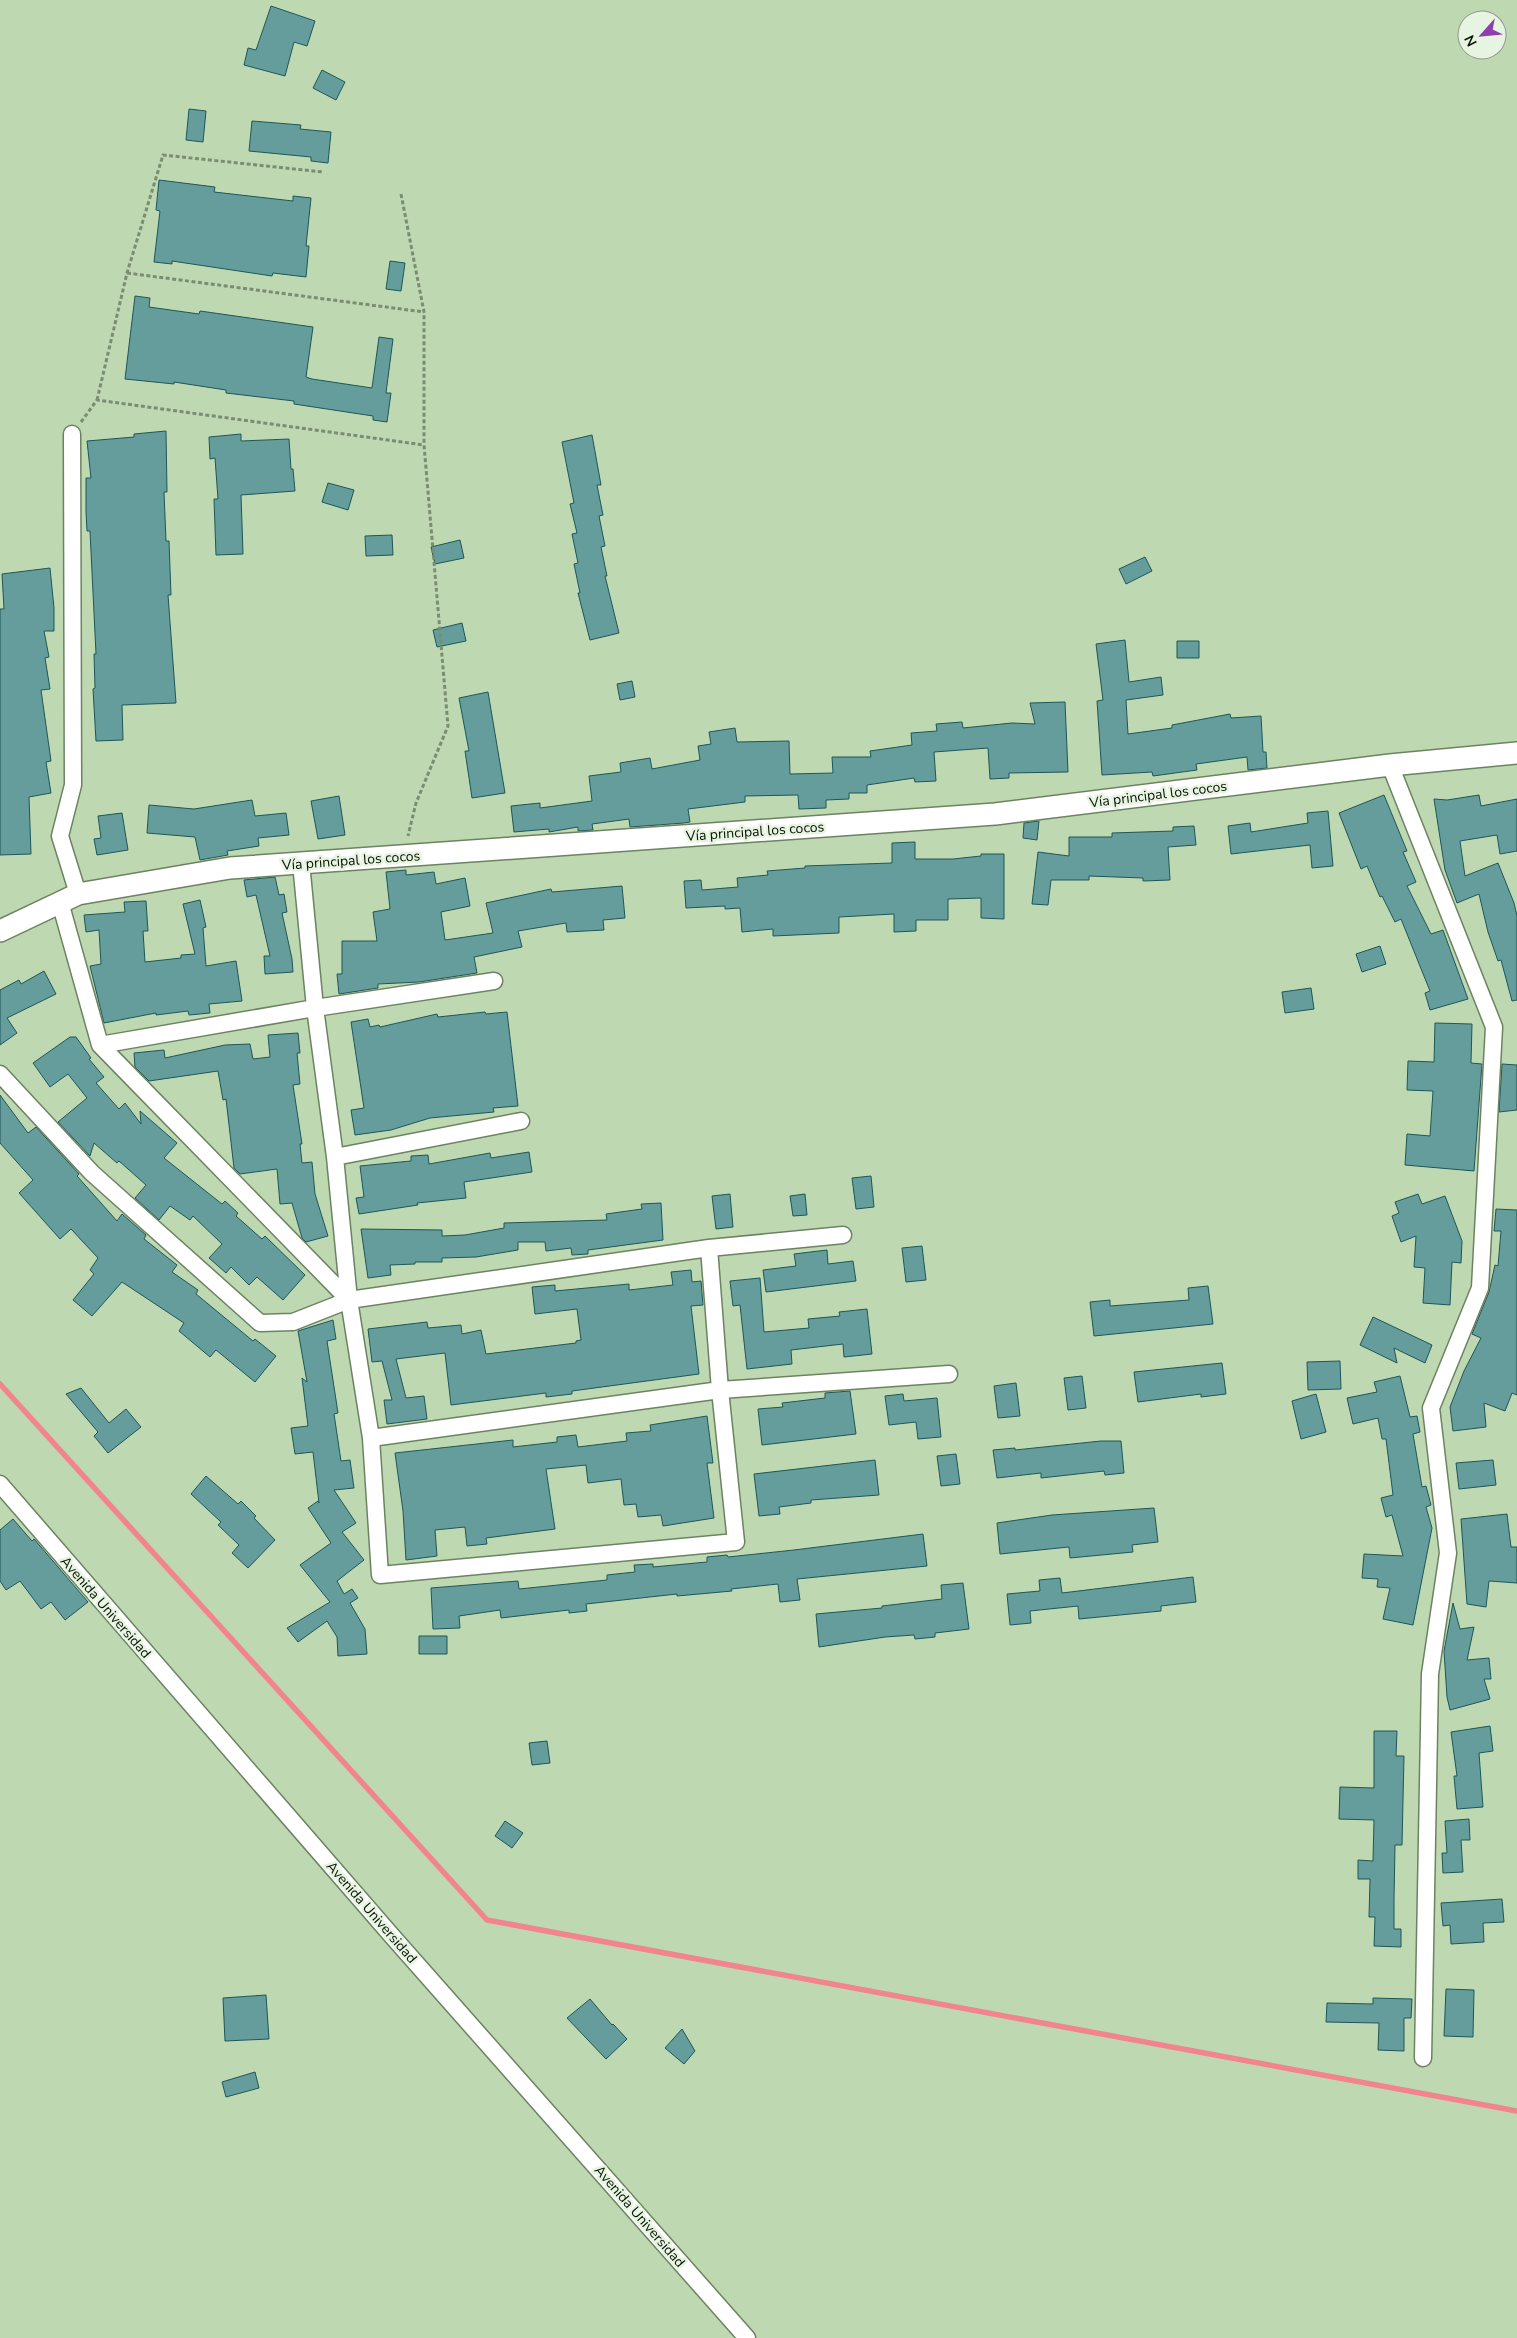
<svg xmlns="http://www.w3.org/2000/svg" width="1517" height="2338" font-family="'Nunito Sans',sans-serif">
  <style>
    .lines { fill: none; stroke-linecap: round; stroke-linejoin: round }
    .stream { stroke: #f1848d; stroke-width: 5.5 }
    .building { fill: #659c9c; stroke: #1e5757 }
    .minor-casing { stroke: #6c8361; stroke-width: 19 }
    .tertiary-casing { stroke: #6c8361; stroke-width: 24 }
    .path { stroke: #7a8d71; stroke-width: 3; stroke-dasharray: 4 2.5; stroke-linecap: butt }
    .minor { stroke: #fff; stroke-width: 16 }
    .tertiary { stroke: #fff; stroke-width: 21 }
    .labels { text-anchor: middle; stroke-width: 5; stroke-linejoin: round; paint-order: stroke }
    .street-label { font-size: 14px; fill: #0a1306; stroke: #e7f4e1 }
  </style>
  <rect width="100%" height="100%" fill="#bed8b2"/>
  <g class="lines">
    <path class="stream" d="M 0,1384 L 487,1920 L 1517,2111"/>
  </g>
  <path class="building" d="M 271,6 L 315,21 L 307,46 L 294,42 L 285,76 L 244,65 L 248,48 L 256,50 Z
    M 322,70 L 345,82 L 336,100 L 313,88 Z
    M 189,109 L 206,111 L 203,142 L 186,140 Z
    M 252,121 L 301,125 L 300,129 L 331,132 L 328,163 L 311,161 L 311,157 L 249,151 Z
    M 159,180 L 215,187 L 214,192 L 293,201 L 293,196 L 311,198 L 306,246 L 309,246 L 306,277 L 273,273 L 272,276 L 172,261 L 172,264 L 154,262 L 160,211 L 156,210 Z
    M 390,261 L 405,263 L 401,291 L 386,289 Z
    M 135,296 L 150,298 L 149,307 L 199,314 L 200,311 L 313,327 L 306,377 L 312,379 L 372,388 L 379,337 L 393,339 L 386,393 L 391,393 L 387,422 L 373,420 L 373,416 L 294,404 L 294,401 L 226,393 L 226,390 L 174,382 L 174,384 L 125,379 Z
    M 166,431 L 167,492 L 164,492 L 166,541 L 169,541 L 171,595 L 168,595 L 176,703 L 122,705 L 123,740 L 96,741 L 93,689 L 95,688 L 94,654 L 96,654 L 90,531 L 87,531 L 86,512 L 86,478 L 91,478 L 87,441 L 134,437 L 134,434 Z
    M 241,434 L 241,441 L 289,439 L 291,469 L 293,469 L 295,491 L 241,495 L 243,554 L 216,555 L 214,499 L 218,499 L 215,458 L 210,459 L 209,437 Z
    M 592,435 L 601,485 L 597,485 L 603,515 L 599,516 L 605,546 L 601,547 L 607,576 L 605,576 L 619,633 L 590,640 L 578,593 L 580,593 L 574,564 L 578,563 L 572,534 L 577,533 L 570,504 L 574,503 L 562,442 Z
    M 328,483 L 354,490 L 348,510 L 322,502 Z
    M 392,535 L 393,555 L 366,556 L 365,536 Z
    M 460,540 L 464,558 L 435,564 L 431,547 Z
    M 1145,557 L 1152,571 L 1126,584 L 1119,569 Z
    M 50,568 L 54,608 L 54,631 L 44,631 L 49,657 L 45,658 L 50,689 L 41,690 L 51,761 L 46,762 L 51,793 L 29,797 L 31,854 L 0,855 L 0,609 L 4,609 L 2,574 Z
    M 462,623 L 466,641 L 437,647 L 433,630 Z
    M 1125,640 L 1129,682 L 1161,677 L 1163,695 L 1126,700 L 1128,734 L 1172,728 L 1172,725 L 1230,714 L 1231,718 L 1261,716 L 1263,752 L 1266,752 L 1267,768 L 1248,770 L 1247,757 L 1196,764 L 1197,770 L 1153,776 L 1152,772 L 1102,775 L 1097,701 L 1103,700 L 1096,644 Z
    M 1177,641 L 1199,641 L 1199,658 L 1177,658 Z
    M 632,681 L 635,697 L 620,700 L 617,684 Z
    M 488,692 L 505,793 L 472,798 L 465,751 L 469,751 L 459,698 Z
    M 1065,702 L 1068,772 L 1009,773 L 1009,778 L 990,779 L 988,748 L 934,752 L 936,781 L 915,782 L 914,778 L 867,785 L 867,793 L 849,793 L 849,799 L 826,800 L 826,808 L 799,809 L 798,795 L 745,796 L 745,802 L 688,809 L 690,822 L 684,823 L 630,827 L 629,819 L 592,824 L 593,830 L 578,831 L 578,827 L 549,832 L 549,829 L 514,832 L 511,806 L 540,803 L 540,808 L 592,801 L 589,776 L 621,772 L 620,763 L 650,758 L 652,769 L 700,760 L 698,746 L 711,744 L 709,732 L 735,728 L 737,742 L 789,741 L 790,774 L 833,773 L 832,757 L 871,757 L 870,751 L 912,745 L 911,733 L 937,731 L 936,724 L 962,722 L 963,728 L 1012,723 L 1035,724 L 1030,703 Z
    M 1384,795 L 1407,851 L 1403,852 L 1416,882 L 1407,886 L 1431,934 L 1443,930 L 1468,999 L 1430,1010 L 1425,993 L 1430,991 L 1401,919 L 1395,922 L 1382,896 L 1380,897 L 1367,866 L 1361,869 L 1339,813 Z
    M 1479,795 L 1481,806 L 1517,799 L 1517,851 L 1500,854 L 1497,835 L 1460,841 L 1465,876 L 1498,863 L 1514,903 L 1517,916 L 1517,1000 L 1512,1001 L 1501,960 L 1498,961 L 1488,932 L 1479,894 L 1457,903 L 1445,870 L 1434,799 L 1447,800 Z
    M 339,796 L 345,835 L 318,839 L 311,801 Z
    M 252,800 L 255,816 L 286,813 L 289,835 L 258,838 L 259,846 L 227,851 L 228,855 L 200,860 L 195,837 L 147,833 L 149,805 L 194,809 Z
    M 1328,811 L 1333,866 L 1312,868 L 1310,845 L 1231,854 L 1228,826 L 1250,823 L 1251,832 L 1308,823 L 1307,813 Z
    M 122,813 L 128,850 L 97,855 L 94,839 L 101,838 L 98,816 Z
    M 1039,821 L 1037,840 L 1023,838 L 1024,823 Z
    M 1194,826 L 1196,845 L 1168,847 L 1170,880 L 1143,881 L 1143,878 L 1089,876 L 1089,880 L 1051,880 L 1048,905 L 1032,904 L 1038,852 L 1069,856 L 1069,837 L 1112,837 L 1112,833 L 1173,831 L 1173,827 Z
    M 915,842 L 915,859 L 953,859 L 981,856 L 981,854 L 1004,854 L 1004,919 L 981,918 L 981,898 L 948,899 L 948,920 L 916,920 L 916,931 L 894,932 L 894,914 L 839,917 L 839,933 L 773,936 L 773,929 L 742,932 L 740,908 L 725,909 L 725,906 L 686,908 L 684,881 L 701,880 L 702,890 L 738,887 L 737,878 L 768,875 L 767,871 L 805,868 L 805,866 L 892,863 L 892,843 Z
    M 406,870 L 406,875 L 434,872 L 436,884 L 465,878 L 470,906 L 441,912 L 445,940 L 493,933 L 486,903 L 551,889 L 552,892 L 622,886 L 625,918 L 603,920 L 604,930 L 567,932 L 566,923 L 518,931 L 522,947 L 474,957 L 477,973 L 419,982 L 378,984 L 378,988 L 339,994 L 337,974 L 342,974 L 342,941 L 377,941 L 373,912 L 390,909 L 386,872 Z
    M 275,877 L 279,895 L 284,894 L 287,912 L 282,913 L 292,959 L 293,972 L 265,974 L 264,956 L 270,956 L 256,895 L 247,897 L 244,880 Z
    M 200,900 L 206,927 L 203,928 L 206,966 L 236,961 L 242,1001 L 209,1004 L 210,1013 L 189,1015 L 188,1011 L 156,1015 L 156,1013 L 104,1023 L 90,966 L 101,964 L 99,930 L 86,932 L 84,915 L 125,912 L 124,902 L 146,901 L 148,931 L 143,931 L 145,962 L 181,958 L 181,955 L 195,954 L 183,904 Z
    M 1380,946 L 1386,964 L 1362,972 L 1356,954 Z
    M 44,971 L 56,994 L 7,1018 L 17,1033 L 0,1045 L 0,990 L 19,980 L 21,984 Z
    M 1311,988 L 1314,1009 L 1285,1013 L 1282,992 Z
    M 485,1012 L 486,1014 L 507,1012 L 518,1106 L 493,1108 L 494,1112 L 430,1118 L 391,1130 L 355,1135 L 351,1110 L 364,1108 L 351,1022 L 368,1019 L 370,1027 L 379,1025 L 380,1027 L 437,1014 L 438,1017 Z
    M 1435,1023 L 1472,1024 L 1471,1063 L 1482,1064 L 1474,1171 L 1405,1165 L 1407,1134 L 1430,1136 L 1433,1091 L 1407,1090 L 1408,1061 L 1434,1062 Z
    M 298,1033 L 300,1053 L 297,1053 L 300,1084 L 293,1085 L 302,1144 L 300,1144 L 302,1163 L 312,1162 L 315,1194 L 328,1236 L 306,1242 L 302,1238 L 292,1203 L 280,1204 L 277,1169 L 240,1174 L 234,1168 L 226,1099 L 223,1100 L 218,1071 L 149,1081 L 135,1067 L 134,1053 L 164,1050 L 165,1058 L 225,1045 L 250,1044 L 253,1059 L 270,1057 L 268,1035 Z
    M 70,1037 L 76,1037 L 91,1058 L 89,1059 L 104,1077 L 96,1083 L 119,1109 L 125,1103 L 141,1124 L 140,1111 L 177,1143 L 164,1158 L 222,1204 L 225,1201 L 238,1213 L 236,1216 L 262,1239 L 265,1236 L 305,1275 L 283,1300 L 257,1277 L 249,1285 L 231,1267 L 226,1273 L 209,1258 L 222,1244 L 193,1216 L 190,1220 L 170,1206 L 159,1220 L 135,1198 L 146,1185 L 119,1161 L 117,1163 L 94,1143 L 90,1156 L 58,1122 L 87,1098 L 68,1074 L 50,1087 L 33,1063 Z
    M 1502,1064 L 1517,1065 L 1517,1110 L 1499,1112 Z
    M 0,1095 L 28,1133 L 36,1127 L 79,1174 L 77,1176 L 117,1221 L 122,1214 L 146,1235 L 144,1239 L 177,1265 L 172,1272 L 198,1290 L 196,1294 L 253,1341 L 255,1339 L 276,1356 L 255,1382 L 216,1350 L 210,1357 L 179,1331 L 184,1323 L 122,1282 L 92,1316 L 73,1300 L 94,1274 L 90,1270 L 98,1258 L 71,1229 L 60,1239 L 19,1193 L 33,1180 L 0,1143 Z
    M 529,1152 L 532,1172 L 464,1182 L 466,1198 L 417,1203 L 418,1205 L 359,1214 L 356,1198 L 364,1197 L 360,1166 L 411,1161 L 411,1156 L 428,1155 L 429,1164 L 490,1153 L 491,1158 Z
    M 871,1176 L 874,1207 L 856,1209 L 852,1178 Z
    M 730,1194 L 733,1227 L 716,1229 L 712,1196 Z
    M 805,1194 L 807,1215 L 793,1216 L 790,1196 Z
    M 1418,1194 L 1422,1204 L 1445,1196 L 1462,1241 L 1461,1263 L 1452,1262 L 1450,1305 L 1423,1303 L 1425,1268 L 1414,1267 L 1416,1236 L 1401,1242 L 1392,1216 L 1399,1213 L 1395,1202 Z
    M 661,1203 L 663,1240 L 588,1250 L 588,1254 L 572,1255 L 571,1248 L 546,1251 L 545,1242 L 518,1242 L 518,1250 L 476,1257 L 442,1258 L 442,1262 L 415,1262 L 415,1264 L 390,1265 L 391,1275 L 368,1278 L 361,1229 L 442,1230 L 442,1236 L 465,1235 L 504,1228 L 504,1223 L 607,1220 L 606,1214 L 642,1209 L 641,1204 Z
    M 1496,1209 L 1517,1210 L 1517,1395 L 1512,1393 L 1505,1411 L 1484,1403 L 1486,1427 L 1453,1431 L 1450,1407 L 1464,1371 L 1481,1338 L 1472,1334 L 1489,1292 L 1495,1265 L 1498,1266 L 1501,1231 L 1494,1231 Z
    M 922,1246 L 926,1280 L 906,1282 L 902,1248 Z
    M 827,1250 L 828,1264 L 853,1261 L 856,1281 L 766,1292 L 763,1270 L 796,1266 L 794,1254 Z
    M 691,1270 L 692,1282 L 701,1281 L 703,1305 L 691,1306 L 699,1374 L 572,1391 L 572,1394 L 546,1397 L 546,1393 L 451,1405 L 445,1353 L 396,1359 L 406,1398 L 424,1396 L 427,1419 L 387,1424 L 384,1400 L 392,1400 L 382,1361 L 372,1362 L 368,1329 L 427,1322 L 428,1328 L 461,1325 L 462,1334 L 481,1330 L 486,1354 L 576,1343 L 576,1341 L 581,1340 L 577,1309 L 535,1314 L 532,1287 L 555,1285 L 555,1291 L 629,1284 L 629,1290 L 673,1285 L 671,1272 Z
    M 760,1278 L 764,1332 L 809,1328 L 808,1319 L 840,1316 L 839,1312 L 867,1309 L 872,1354 L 844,1357 L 843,1344 L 791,1350 L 792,1364 L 747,1369 L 740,1305 L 733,1306 L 730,1281 Z
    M 1208,1286 L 1213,1324 L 1094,1336 L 1090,1302 L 1110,1300 L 1110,1306 L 1189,1300 L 1188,1288 Z
    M 1373,1317 L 1432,1345 L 1425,1363 L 1394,1348 L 1397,1363 L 1360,1345 Z
    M 333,1320 L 336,1339 L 327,1341 L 338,1413 L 334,1414 L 341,1461 L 350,1460 L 354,1488 L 334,1490 L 356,1523 L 342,1532 L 364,1560 L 337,1581 L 344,1594 L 352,1589 L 358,1598 L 350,1603 L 365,1629 L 367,1654 L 338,1656 L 337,1637 L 327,1621 L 298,1642 L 287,1628 L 330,1602 L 300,1565 L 331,1543 L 308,1508 L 318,1501 L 319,1503 L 313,1452 L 295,1454 L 291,1428 L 308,1426 L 302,1378 L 307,1382 L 298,1331 Z
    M 1340,1361 L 1341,1389 L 1308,1390 L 1307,1362 Z
    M 1222,1363 L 1226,1394 L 1201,1397 L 1201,1394 L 1138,1402 L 1134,1372 Z
    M 1082,1376 L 1086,1408 L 1068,1410 L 1064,1378 Z
    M 1400,1376 L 1410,1417 L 1417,1416 L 1420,1432 L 1413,1434 L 1422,1487 L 1426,1486 L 1431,1505 L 1426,1507 L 1432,1528 L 1413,1625 L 1383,1619 L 1390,1588 L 1377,1587 L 1378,1579 L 1362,1578 L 1364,1554 L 1403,1556 L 1392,1515 L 1386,1517 L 1381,1498 L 1393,1495 L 1386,1439 L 1382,1439 L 1378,1418 L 1353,1424 L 1347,1398 L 1377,1392 L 1374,1382 Z
    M 1016,1383 L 1020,1416 L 998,1418 L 994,1386 Z
    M 81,1388 L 109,1423 L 126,1409 L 141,1427 L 108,1453 L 94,1436 L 98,1432 L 66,1394 Z
    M 850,1391 L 856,1434 L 762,1445 L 758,1409 L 783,1407 L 782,1403 L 825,1398 L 825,1393 Z
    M 903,1394 L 904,1401 L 937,1398 L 941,1437 L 918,1439 L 916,1422 L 889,1425 L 885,1396 Z
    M 1316,1394 L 1326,1432 L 1301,1439 L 1292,1401 Z
    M 707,1416 L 713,1463 L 707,1463 L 714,1518 L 663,1526 L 661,1515 L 638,1517 L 636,1504 L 624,1505 L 621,1479 L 588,1483 L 586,1465 L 546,1469 L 555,1529 L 486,1538 L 487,1544 L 467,1546 L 465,1527 L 435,1530 L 437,1556 L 406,1560 L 403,1511 L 395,1453 L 513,1440 L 513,1447 L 557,1442 L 557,1437 L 576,1435 L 578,1447 L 627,1441 L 626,1433 L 651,1431 L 650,1425 Z
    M 1101,1441 L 1121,1441 L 1124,1473 L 1105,1475 L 1104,1471 L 1041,1478 L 1041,1473 L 997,1478 L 993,1450 L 1015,1448 L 1015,1450 Z
    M 956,1454 L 960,1484 L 941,1486 L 937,1456 Z
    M 875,1460 L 879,1495 L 811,1500 L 811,1503 L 779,1507 L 780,1514 L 759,1516 L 754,1474 Z
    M 1493,1460 L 1496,1485 L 1459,1489 L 1456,1463 Z
    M 206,1476 L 238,1504 L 241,1501 L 256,1516 L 254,1518 L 275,1540 L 248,1568 L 232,1553 L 239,1545 L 218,1525 L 221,1522 L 191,1494 Z
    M 1154,1508 L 1158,1542 L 1132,1545 L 1133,1552 L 1070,1558 L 1069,1547 L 1000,1554 L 997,1523 L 1052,1515 Z
    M 1507,1514 L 1511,1547 L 1517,1547 L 1517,1583 L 1489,1581 L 1486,1607 L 1467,1604 L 1461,1519 Z
    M 13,1519 L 32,1541 L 34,1539 L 88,1602 L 65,1620 L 51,1602 L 41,1609 L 20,1581 L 6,1590 L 0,1581 L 0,1530 Z
    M 923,1534 L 927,1566 L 797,1579 L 800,1600 L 780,1602 L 778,1584 L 731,1589 L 732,1591 L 677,1596 L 677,1594 L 586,1604 L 587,1611 L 569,1613 L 569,1610 L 501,1618 L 500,1610 L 459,1616 L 460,1628 L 433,1629 L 431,1588 L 518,1581 L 519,1589 L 607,1580 L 607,1575 L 635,1572 L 634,1565 L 653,1564 L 653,1567 L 707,1562 L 707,1557 L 727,1555 L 728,1557 L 794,1550 Z
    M 1193,1577 L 1196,1602 L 1161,1606 L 1161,1611 L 1079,1619 L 1078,1606 L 1030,1611 L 1031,1623 L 1010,1625 L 1007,1594 L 1040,1591 L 1039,1580 L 1060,1578 L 1062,1593 Z
    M 963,1583 L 969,1629 L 935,1633 L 935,1637 L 915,1639 L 914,1635 L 885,1637 L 819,1647 L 816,1614 L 882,1608 L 882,1606 L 942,1599 L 941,1585 Z
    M 1453,1603 L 1460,1629 L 1474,1627 L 1467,1660 L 1489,1658 L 1491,1679 L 1484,1679 L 1490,1699 L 1450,1710 L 1447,1697 L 1444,1651 Z
    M 419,1636 L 447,1636 L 447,1654 L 419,1654 Z
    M 1490,1726 L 1493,1751 L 1479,1753 L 1483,1807 L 1457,1809 L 1454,1776 L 1457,1776 L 1451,1732 Z
    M 1374,1731 L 1397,1731 L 1396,1756 L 1404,1756 L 1402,1845 L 1395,1845 L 1394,1899 L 1394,1929 L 1401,1929 L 1401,1947 L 1374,1946 L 1375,1917 L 1369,1917 L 1370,1879 L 1358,1879 L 1358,1860 L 1373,1861 L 1374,1820 L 1339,1819 L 1340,1787 L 1374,1788 Z
    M 547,1741 L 550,1763 L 532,1765 L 529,1743 Z
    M 1469,1819 L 1470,1840 L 1461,1840 L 1463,1872 L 1443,1873 L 1442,1853 L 1447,1853 L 1445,1821 Z
    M 505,1821 L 523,1833 L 512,1848 L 495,1836 Z
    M 1502,1899 L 1504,1922 L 1483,1923 L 1484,1942 L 1451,1944 L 1450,1925 L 1443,1926 L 1441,1903 Z
    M 1446,1989 L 1474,1990 L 1473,2037 L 1444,2036 Z
    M 266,1995 L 269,2039 L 225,2041 L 223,1998 Z
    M 1373,1998 L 1412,1999 L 1411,2018 L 1404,2018 L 1404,2051 L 1378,2050 L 1379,2023 L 1326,2022 L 1327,2003 L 1373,2004 Z
    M 590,1999 L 612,2025 L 613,2024 L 627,2039 L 606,2059 L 567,2018 Z
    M 682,2029 L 695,2051 L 684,2064 L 665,2048 Z
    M 255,2072 L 259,2088 L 226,2097 L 222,2082 Z"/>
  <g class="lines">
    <defs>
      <path id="minor" d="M 72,434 L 73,785 L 60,836 L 78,894
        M 1390,765 L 1494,1027 L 1480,1288 L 1431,1408 L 1448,1553 L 1430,1674 L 1423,2058
        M 301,863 L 315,1008 L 335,1157 L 349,1300 L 371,1438 L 380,1575 L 736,1542 L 720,1390 L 709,1248
        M 60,902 L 100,1045 L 349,1300
        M 100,1045 L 315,1008 L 494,981
        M 0,1074 L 92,1173 L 260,1323 L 293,1322 L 349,1300 L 709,1248 L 843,1235
        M 335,1157 L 521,1121
        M 371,1438 L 720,1390 L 949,1374
        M 0,1484 L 392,1936 L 747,2338"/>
      <path id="tertiary" d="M 0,931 L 78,894 L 230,868 L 995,814 L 1390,765 L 1517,753"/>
    </defs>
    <use href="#minor" class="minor-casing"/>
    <use href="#tertiary" class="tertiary-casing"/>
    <path class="path" d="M 401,194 L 424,312 L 424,445 L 448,726 L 416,803 L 408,836
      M 127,273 L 424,312
      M 97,400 L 127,273 L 163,155 L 323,172
      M 81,422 L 97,400 L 424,445"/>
    <use href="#minor" class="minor"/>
    <use href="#tertiary" class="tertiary"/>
  </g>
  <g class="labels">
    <g class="street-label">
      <text transform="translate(1158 794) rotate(-7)" y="5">Vía principal los cocos</text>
      <text transform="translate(755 831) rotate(-4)" y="5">Vía principal los cocos</text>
      <text transform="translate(351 860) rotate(-4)" y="5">Vía principal los cocos</text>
      <text transform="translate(106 1607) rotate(49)" y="5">Avenida Universidad</text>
      <text transform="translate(372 1912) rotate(49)" y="5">Avenida Universidad</text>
      <text transform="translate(640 2216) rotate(49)" y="5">Avenida Universidad</text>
    </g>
  </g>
  <g transform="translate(1482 35) rotate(243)"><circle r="24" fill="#e7f4e1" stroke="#8f9a89"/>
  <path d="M0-4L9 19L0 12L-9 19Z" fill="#8e3ead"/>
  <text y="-8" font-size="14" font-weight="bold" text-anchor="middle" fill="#0a1306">N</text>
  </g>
</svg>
